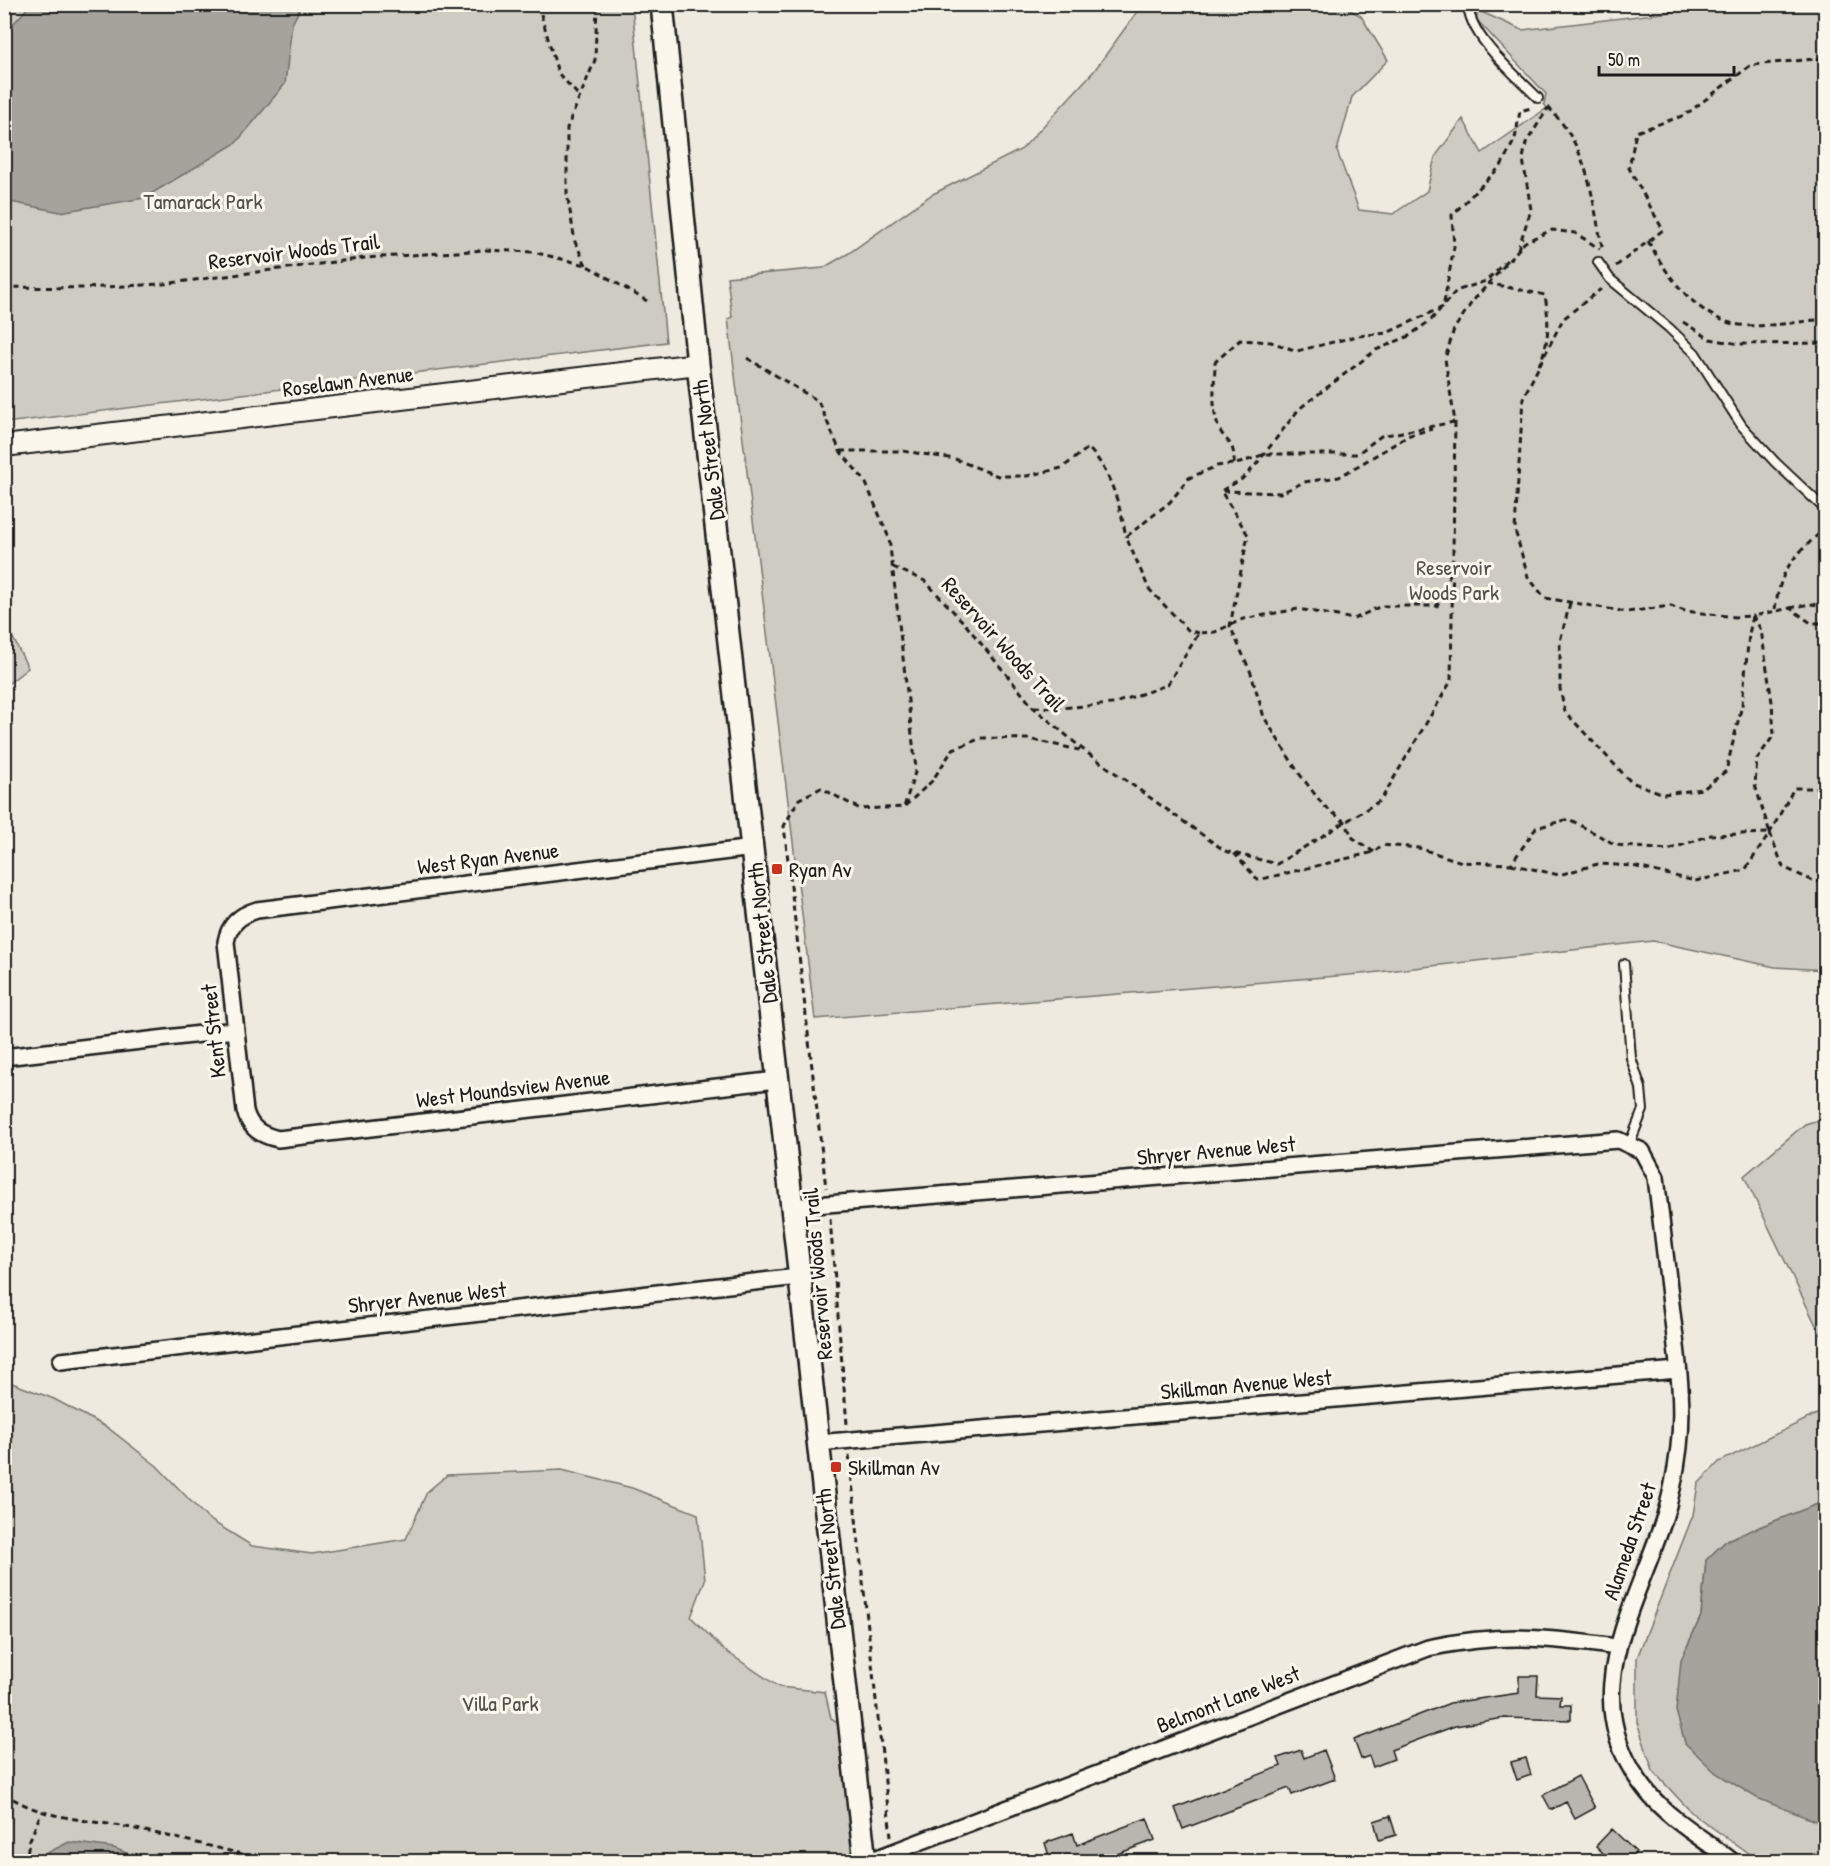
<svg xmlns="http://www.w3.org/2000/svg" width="1830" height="1866" font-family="'Patrick Hand',sans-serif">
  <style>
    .green { fill: #ceccc2; stroke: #75746f; stroke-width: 1.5 }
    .water { fill: #a6a39d; stroke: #6f6d69; stroke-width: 1.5 }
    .building { fill: #b9b6af; stroke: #1c1c1c; stroke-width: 1.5 }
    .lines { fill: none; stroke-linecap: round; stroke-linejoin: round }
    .service-casing { stroke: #1c1c1c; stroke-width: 12 }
    .minor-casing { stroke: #1c1c1c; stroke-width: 20 }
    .tertiary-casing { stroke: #1c1c1c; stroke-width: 24 }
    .secondary-casing { stroke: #1c1c1c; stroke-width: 26 }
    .path { stroke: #1c1c1c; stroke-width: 3; stroke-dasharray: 6 4.5; stroke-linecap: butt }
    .service { stroke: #fbf7ec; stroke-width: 8 }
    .minor { stroke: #fbf7ec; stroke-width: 15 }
    .tertiary { stroke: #fbf7ec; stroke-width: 20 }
    .secondary { stroke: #fbf7ec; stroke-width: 21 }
    .poi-dot { fill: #c8321e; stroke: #fbf7ec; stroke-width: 2 }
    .labels { text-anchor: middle; stroke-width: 6; stroke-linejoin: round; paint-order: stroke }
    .park-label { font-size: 22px; fill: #51514e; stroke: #fbf7ec }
    .street-label { font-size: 22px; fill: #1c1c1c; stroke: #fbf7ec }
    .poi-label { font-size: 22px; fill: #1c1c1c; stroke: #fbf7ec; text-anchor: start }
  </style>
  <rect width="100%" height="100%" fill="#eeeadf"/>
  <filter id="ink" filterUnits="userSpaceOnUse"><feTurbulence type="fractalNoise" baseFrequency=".0167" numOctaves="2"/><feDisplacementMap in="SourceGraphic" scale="12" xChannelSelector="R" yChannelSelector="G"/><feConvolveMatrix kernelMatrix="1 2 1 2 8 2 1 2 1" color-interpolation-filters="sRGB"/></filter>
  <g filter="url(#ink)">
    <path class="green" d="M 4,5 L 632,5 L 666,342 L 5,423 Z
      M 1142,5 L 1342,5 L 1361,16 L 1388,60 L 1352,97 L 1337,151 L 1359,210 L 1393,214 L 1427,191 L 1435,157 L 1463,119 L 1482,153 L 1547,108 L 1544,104 L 1546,94 L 1477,20 L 1477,10 L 1522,30 L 1688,10 L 1706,5 L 1825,5 L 1825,970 L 1775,967 L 1653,941 L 1361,974 L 815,1019 L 728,319 L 732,317 L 727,277 L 823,268 L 849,253 L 931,195 L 1022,149 L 1094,71 Z
      M 5,622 L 28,668 L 5,686 L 4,686 Z
      M 1825,1118 L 1825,1501 L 1727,1540 L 1706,1560 L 1701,1616 L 1681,1660 L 1807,1816 L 1825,1825 L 1825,1861 L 1759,1861 L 1692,1813 L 1653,1771 L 1637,1722 L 1637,1658 L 1693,1515 L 1698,1484 L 1719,1462 L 1821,1412 L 1825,1344 L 1744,1176 L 1805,1124 Z
      M 4,1380 L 54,1399 L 108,1428 L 157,1466 L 207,1518 L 252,1546 L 312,1554 L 406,1539 L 427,1492 L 447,1475 L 562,1470 L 632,1488 L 698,1514 L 705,1580 L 691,1617 L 724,1650 L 779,1687 L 825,1692 L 831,1718 L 850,1730 L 865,1861 L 5,1861 Z"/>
    <path class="water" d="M 30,5 L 30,4 L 302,5 L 292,24 L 285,84 L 236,143 L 144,198 L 60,212 L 5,201 L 5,33 Z
      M 1825,1501 L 1825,1825 L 1757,1798 L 1716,1773 L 1685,1743 L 1676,1711 L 1681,1660 L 1701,1616 L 1706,1560 L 1727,1540 Z
      M 69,1842 L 114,1848 L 147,1861 L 44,1861 L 47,1853 Z"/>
    <path class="building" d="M 1519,1676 L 1538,1676 L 1537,1695 L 1561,1696 L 1560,1705 L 1571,1705 L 1571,1720 L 1504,1718 L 1455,1726 L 1391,1750 L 1394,1759 L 1373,1767 L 1369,1756 L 1361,1759 L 1354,1740 L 1450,1703 L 1519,1693 Z
      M 1301,1750 L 1304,1758 L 1324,1750 L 1335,1779 L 1292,1795 L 1289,1788 L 1183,1829 L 1175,1808 L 1281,1766 L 1278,1758 Z
      M 1526,1758 L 1531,1775 L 1517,1780 L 1511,1762 Z
      M 1578,1776 L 1595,1808 L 1575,1819 L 1566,1802 L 1551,1810 L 1543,1795 Z
      M 1390,1816 L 1396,1835 L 1379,1840 L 1374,1821 Z
      M 1147,1818 L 1155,1840 L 1096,1862 L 1051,1862 L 1045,1843 L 1073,1833 L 1077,1845 Z
      M 1612,1829 L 1636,1852 L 1628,1862 L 1612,1862 L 1596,1846 Z"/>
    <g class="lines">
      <defs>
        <path id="service" d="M 1468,4 C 1469,37 1516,75 1538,98
          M 1598,262 L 1610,279 L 1669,328 L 1695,353 L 1742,426 L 1775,462 L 1826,510
          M 1624,964 L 1631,1058 L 1641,1088 L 1643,1110 L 1629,1145"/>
        <path id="minor" d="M 753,848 L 257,910 C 240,915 229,924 226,942 L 245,1111 C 250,1129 261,1135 278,1139 L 776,1080
          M 4,1057 L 235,1030
          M 790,1207 L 1618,1140 L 1642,1151 L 1656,1177 C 1662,1225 1667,1273 1673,1321 C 1678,1362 1684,1405 1679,1447 C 1676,1472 1671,1498 1663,1522 C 1632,1616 1572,1702 1649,1794 C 1671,1821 1706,1840 1733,1862
          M 61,1361 L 798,1277
          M 817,1443 L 1678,1370
          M 867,1862 L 1428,1648 C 1498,1633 1547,1637 1616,1647"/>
        <path id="tertiary" d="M 4,446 L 698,364"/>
        <path id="secondary" d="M 662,4 L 698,364 L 865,1862"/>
      </defs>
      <use href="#service" class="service-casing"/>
      <use href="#minor" class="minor-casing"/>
      <use href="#tertiary" class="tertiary-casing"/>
      <use href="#secondary" class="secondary-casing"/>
      <path class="path" d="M 538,4 L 558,73 L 580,97
        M 1548,107 C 1590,150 1591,195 1603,251
        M 1648,241 C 1665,272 1690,308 1724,321 C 1750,332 1797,321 1826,319
        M 1518,249 L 1531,210 L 1523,159 L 1526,143 L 1548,108
        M 586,265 L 575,242 L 567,193 L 567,128 L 595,60 L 597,4
        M 1616,266 L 1663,230 L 1629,168 L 1636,132 L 1685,115 L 1751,65 L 1826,58
        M 1487,283 L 1545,295 C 1549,321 1550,341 1539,365
        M 4,287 L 84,288 L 163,284 L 366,258 L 486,250 L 533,252 L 586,265 L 647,301
        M 1683,322 L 1710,339 L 1740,344 L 1826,343
        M 747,358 L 818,401 L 840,451 L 865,481 L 889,538 L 916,769 L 904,807 L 860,809 L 821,788 L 799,799 L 784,826 L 826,1188
        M 840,451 L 903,451 L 955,459 L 998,476 L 1027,476 L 1062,468 L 1088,448 C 1110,468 1121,509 1126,537
        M 1234,464 C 1235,439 1225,444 1218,426 C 1211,407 1215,381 1215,362 L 1240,340 L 1271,342 L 1297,351 L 1358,336 L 1387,333 L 1443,307 L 1454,247 L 1452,215 L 1501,166 L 1515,139 L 1520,111 L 1531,108
        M 1223,491 L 1281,493 L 1304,482 L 1339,477 L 1410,435 L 1432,429
        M 893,567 L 925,581 L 965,624 L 1033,707 L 1086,752 L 1225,851 L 1277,864 L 1381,800 L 1451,681 L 1455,422 L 1445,359 L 1454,329 L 1472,302 L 1525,242 L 1552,230 L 1575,233 L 1600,249
        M 1570,603 L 1560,641 L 1560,689 L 1565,712 L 1631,782 L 1664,794 L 1703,789 L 1726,771 L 1742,705 L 1749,634 L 1753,616 L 1790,608 L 1811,623 L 1826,623
        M 1790,608 L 1810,604 L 1826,606
        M 1775,609 C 1782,563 1794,558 1826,527
        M 1199,633 L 1189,631 L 1149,589 L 1126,537 L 1170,502 L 1189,478 L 1217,466 L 1240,463 L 1265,454 L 1357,454 L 1381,436 L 1454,422
        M 1034,707 L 1060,708 L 1112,704 L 1167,685 L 1199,633 L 1215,632 L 1243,619 L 1298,609 L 1354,619 L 1381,606 L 1437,606 L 1452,569
        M 905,806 L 932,781 L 953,749 L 982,738 L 1028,739 L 1084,751
        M 1770,833 L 1783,867 L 1811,880 L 1826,883
        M 1374,852 L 1353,838 L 1345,822 L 1323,805 L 1298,772 L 1264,717 L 1251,673 L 1230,626 L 1248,535 L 1221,491 L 1242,479 L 1255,466 L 1299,409 L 1376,350 L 1409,336 L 1431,320 L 1456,291 L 1486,281 L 1507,260
        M 1234,853 L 1258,880 L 1374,852 L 1382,845 L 1419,848 L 1462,862 L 1511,864 L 1536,828 L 1569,819 L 1616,845 L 1668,850 L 1711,835 L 1770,833 L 1755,785 L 1757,759 L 1774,735 L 1772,702 L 1761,630 L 1753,616 L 1735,617 L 1685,611 L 1671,606 L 1627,612 L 1545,598 L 1528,577 L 1515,530 L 1523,398 L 1563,319 L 1601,289
        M 1511,864 L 1559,875 L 1598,864 L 1633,866 L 1695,881 L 1745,870 L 1770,833 L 1794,788 L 1826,788
        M 830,1219 L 847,1424
        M 849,1455 L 891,1836
        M 4,1793 C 42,1820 87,1819 131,1828 C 179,1838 226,1850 273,1862
        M 26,1862 L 29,1842 L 41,1813"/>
      <use href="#service" class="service"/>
      <use href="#minor" class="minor"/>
      <use href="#tertiary" class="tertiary"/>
      <use href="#secondary" class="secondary"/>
    </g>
  </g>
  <g class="poi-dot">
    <rect x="771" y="863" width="12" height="12" rx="3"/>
    <rect x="830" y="1461" width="12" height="12" rx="3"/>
  </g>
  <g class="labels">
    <g class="park-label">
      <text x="203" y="209">Tamarack Park</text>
      <text x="1454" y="575">Reservoir<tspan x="1454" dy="25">Woods Park</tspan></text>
      <text x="500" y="1711">Villa Park</text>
    </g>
    <g class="street-label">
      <text transform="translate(294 251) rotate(-7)" y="8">Reservoir Woods Trail</text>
      <text transform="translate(348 381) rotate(-7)" y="8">Roselawn Avenue</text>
      <text transform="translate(708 450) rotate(-97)" y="8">Dale Street North</text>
      <text transform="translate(1004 644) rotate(48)" y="8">Reservoir Woods Trail</text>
      <text transform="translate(488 858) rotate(-7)" y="8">West Ryan Avenue</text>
      <text transform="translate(762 933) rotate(-96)" y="8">Dale Street North</text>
      <text transform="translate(213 1031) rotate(-96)" y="8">Kent Street</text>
      <text transform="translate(513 1088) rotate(-7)" y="8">West Moundsview Avenue</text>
      <text transform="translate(1216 1150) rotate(-5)" y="8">Shryer Avenue West</text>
      <text transform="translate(817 1274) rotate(-95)" y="8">Reservoir Woods Trail</text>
      <text transform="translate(427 1297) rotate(-6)" y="8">Shryer Avenue West</text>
      <text transform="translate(1246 1384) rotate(-5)" y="8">Skillman Avenue West</text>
      <text transform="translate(1629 1541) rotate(-71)" y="8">Alameda Street</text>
      <text transform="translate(830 1559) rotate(-96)" y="8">Dale Street North</text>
      <text transform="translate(1228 1699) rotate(-21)" y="8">Belmont Lane West</text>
    </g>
    <g class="poi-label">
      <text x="789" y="877">Ryan Av</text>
      <text x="848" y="1475">Skillman Av</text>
    </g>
  </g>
  <rect width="1830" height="1866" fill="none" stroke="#fbf7ec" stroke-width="24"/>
  <rect x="12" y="12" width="1806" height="1842" fill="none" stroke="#1c1c1c" stroke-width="2" filter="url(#ink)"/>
  <path d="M1599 66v9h135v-9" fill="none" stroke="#1c1c1c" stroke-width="3"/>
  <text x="1608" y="66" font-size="18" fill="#1c1c1c" stroke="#fbf7ec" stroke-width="4.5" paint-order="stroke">50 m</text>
</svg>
